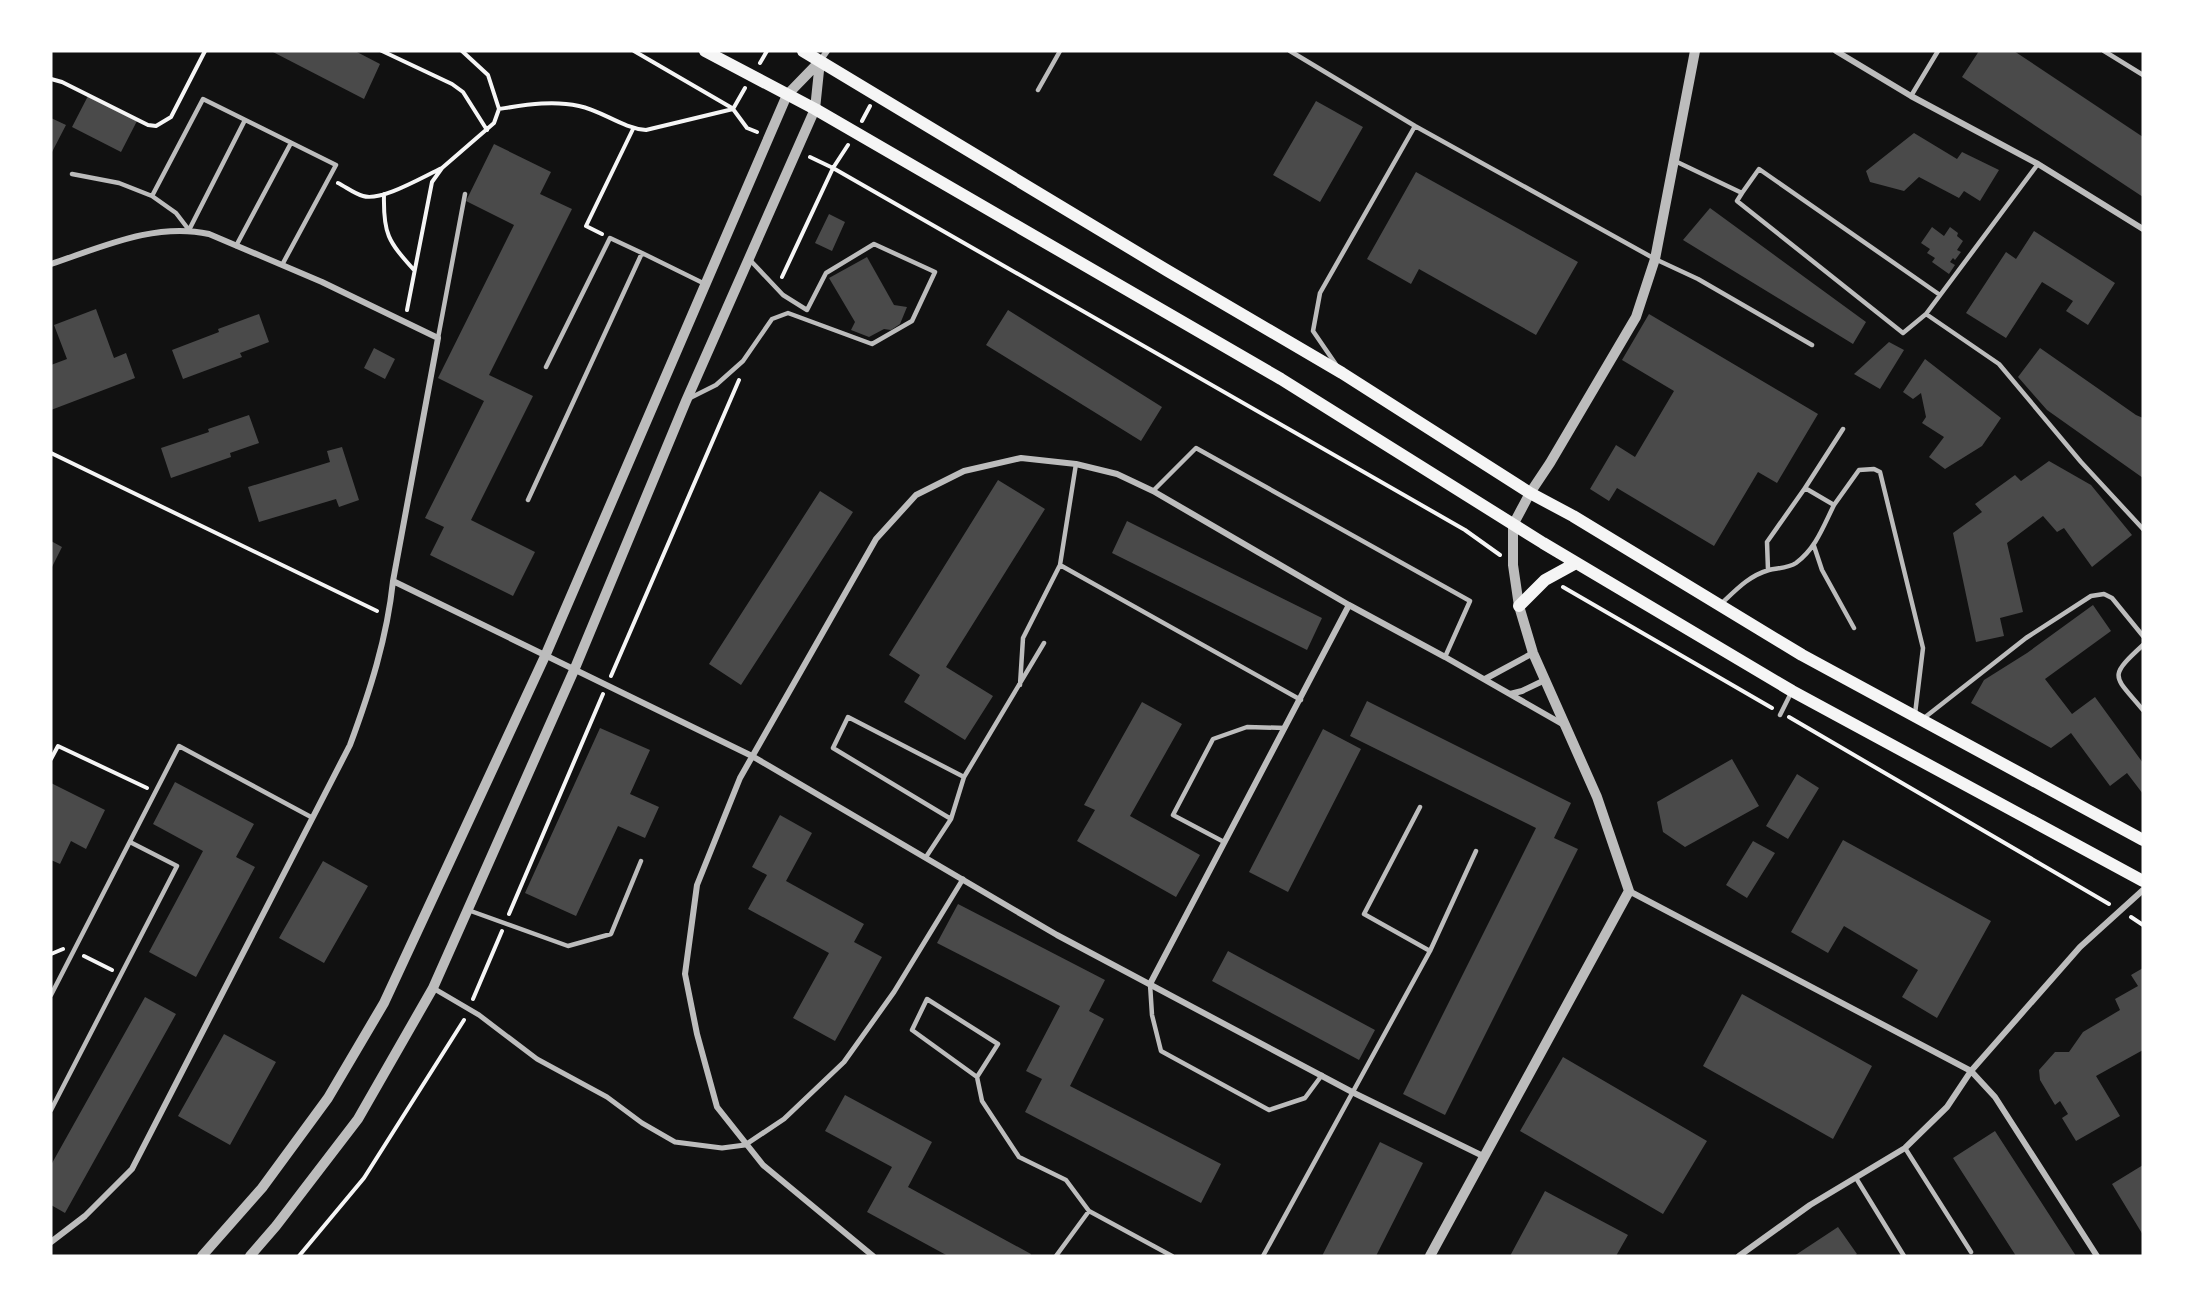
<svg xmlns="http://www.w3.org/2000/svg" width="2194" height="1307" font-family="'IBM Plex Sans',sans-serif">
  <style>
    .building { fill: #4a4a4a }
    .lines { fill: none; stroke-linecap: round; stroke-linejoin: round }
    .path { stroke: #f5f5f5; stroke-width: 4 }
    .service { stroke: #bcbcbc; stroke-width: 4.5 }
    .pedestrian { stroke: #bcbcbc; stroke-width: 5 }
    .minor { stroke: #bcbcbc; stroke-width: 6 }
    .tertiary { stroke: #bcbcbc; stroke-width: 10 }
    .secondary { stroke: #f5f5f5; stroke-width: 12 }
  </style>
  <rect width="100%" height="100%" fill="#111"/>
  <path class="building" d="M 271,51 L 355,51 L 380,64 L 364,99 Z
    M 1979,51 L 2014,51 L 2143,137 L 2143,197 L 1962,77 Z
    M 88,96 L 137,121 L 121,152 L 72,127 Z
    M 1316,101 L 1363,127 L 1320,202 L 1273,175 Z
    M 51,118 L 66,125 L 51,154 Z
    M 1914,133 L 1957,159 L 1962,152 L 1999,170 L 1980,201 L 1964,191 L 1959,198 L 1919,177 L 1904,191 L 1870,182 L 1866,171 Z
    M 494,144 L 551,172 L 540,194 L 572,209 L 489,375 L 533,396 L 471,520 L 535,552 L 513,596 L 430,555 L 444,527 L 425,518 L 484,401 L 438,378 L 514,225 L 466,201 Z
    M 1416,172 L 1578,262 L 1536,335 L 1419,269 L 1411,284 L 1367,259 Z
    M 1710,208 L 1866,322 L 1853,344 L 1683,240 Z
    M 829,214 L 845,222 L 832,251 L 815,243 Z
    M 1932,227 L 1944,236 L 1950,227 L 1958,233 L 1957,236 L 1963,241 L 1957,250 L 1961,252 L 1955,260 L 1953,258 L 1950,262 L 1955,265 L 1949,274 L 1932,262 L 1935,258 L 1927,253 L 1930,249 L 1921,243 Z
    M 2034,231 L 2115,283 L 2088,325 L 2066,311 L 2073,301 L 2042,282 L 2006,338 L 1966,313 L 2006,252 L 2016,259 Z
    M 867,257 L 894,305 L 907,307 L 900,324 L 891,330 L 884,329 L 869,337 L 851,330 L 855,322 L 829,278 Z
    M 96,309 L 114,358 L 126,353 L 135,378 L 51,410 L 51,365 L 67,359 L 54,325 Z
    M 1008,310 L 1162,407 L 1141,441 L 986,345 Z
    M 259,314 L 269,342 L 240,353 L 242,357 L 183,379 L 172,350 L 219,332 L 218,329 Z
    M 1649,314 L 1818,414 L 1777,483 L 1758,472 L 1714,546 L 1617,488 L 1609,501 L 1590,489 L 1616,445 L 1635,457 L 1674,391 L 1622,360 Z
    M 1889,342 L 1904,350 L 1880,389 L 1854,374 Z
    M 374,348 L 395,359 L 385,379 L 364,368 Z
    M 2040,348 L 2136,415 L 2143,418 L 2143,478 L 2047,410 L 2018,377 Z
    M 1925,359 L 2001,418 L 1982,446 L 1945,469 L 1929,457 L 1944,437 L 1922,423 L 1926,417 L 1921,393 L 1913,399 L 1903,392 Z
    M 249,415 L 259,443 L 230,453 L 231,457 L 171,478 L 161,448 L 209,432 L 208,429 Z
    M 342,447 L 359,500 L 339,507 L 336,499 L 259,522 L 248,487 L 330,462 L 327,451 Z
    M 2049,461 L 2091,485 L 2132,535 L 2092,567 L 2064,528 L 2057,532 L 2043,516 L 2007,543 L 2023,612 L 2000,618 L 2004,636 L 1976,642 L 1953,533 L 1982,512 L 1975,504 L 2015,475 L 2021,481 Z
    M 998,480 L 1045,509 L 946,667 L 993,696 L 965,740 L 904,702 L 920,675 L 889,655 Z
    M 820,491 L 853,512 L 741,685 L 709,664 Z
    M 1127,521 L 1322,618 L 1307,650 L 1112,553 Z
    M 51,541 L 62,547 L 51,569 Z
    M 2093,605 L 2111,631 L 2045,679 L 2072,714 L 2095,697 L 2143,763 L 2143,794 L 2127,773 L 2110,786 L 2071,733 L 2051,748 L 1971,703 L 1984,680 L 2027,653 Z
    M 1367,701 L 1571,803 L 1554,838 L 1578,849 L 1445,1115 L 1403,1094 L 1536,828 L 1350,736 Z
    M 1142,702 L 1182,724 L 1130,816 L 1200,855 L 1176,897 L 1077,841 L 1095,810 L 1084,805 Z
    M 600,728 L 650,750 L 630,794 L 659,807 L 645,838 L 618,826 L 576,916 L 525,893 Z
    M 1323,729 L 1361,749 L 1288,892 L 1249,872 Z
    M 1732,759 L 1759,806 L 1685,847 L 1663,832 L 1657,802 Z
    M 1797,774 L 1819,788 L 1788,839 L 1766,826 Z
    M 175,782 L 254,824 L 236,857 L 255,867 L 196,977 L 149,952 L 203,851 L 153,824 Z
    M 51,783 L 105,810 L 86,849 L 71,841 L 60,864 L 51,860 Z
    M 780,815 L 812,833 L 786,881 L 864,924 L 854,942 L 882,957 L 835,1041 L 793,1018 L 829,953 L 748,909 L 767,875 L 752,867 Z
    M 1843,840 L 1991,921 L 1937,1018 L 1902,997 L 1918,970 L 1844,926 L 1828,953 L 1791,932 Z
    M 1753,841 L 1775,853 L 1747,898 L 1726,885 Z
    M 323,861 L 368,886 L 324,963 L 279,938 Z
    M 958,904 L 1105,980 L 1089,1011 L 1104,1019 L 1070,1086 L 1221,1164 L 1201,1203 L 1025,1112 L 1042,1079 L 1026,1071 L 1060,1006 L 937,943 Z
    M 1228,951 L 1375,1030 L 1359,1060 L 1212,981 Z
    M 2143,968 L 2143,1050 L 2096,1076 L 2120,1116 L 2076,1141 L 2062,1118 L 2068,1114 L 2060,1101 L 2055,1105 L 2040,1080 L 2039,1070 L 2055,1052 L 2069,1052 L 2083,1032 L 2120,1010 L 2115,999 L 2138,986 L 2131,975 Z
    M 1742,994 L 1872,1066 L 1833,1139 L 1703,1066 Z
    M 145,997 L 176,1014 L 65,1213 L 51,1205 L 51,1165 Z
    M 224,1034 L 276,1062 L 230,1145 L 178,1116 Z
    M 1563,1057 L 1707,1141 L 1663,1214 L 1520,1131 Z
    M 845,1095 L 932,1142 L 908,1187 L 1031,1254 L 1030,1256 L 948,1256 L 867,1212 L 892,1167 L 825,1131 Z
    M 1995,1131 L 2076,1256 L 2016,1256 L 1953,1158 Z
    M 1380,1142 L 1423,1163 L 1376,1256 L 1322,1256 Z
    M 2143,1165 L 2143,1235 L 2112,1184 Z
    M 1545,1191 L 1628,1235 L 1616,1256 L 1510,1256 Z
    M 1838,1227 L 1857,1254 L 1854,1256 L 1794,1256 Z"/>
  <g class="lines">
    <path class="path" d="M 382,51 L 452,84 L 463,92 L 487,130
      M 634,51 L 732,108
      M 760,63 L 767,51
      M 51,79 L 62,82 L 148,125 L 156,126 L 171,117 L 205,51
      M 745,88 L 733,109 L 747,128 L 757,132
      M 499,109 C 525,105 552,100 579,106 C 603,111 622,128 646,130 L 733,109
      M 862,121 L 870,106
      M 810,157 L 833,168 L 848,145
      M 338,183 C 346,187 355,194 363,196 C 381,202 424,176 442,168
      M 384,194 C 383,234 388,241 414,270
      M 602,234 L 586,226 L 633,129
      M 782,277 L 833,168 L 1465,530 L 1500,555
      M 407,310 L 432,182 L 442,168 L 494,123 L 499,109 L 488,75 L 462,51
      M 51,453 L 377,611
      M 1563,587 L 1772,708
      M 611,676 L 739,380
      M 1789,717 L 2109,904
      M 51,759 L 58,746 L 147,788
      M 509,914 L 603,694
      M 2131,917 L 2143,925
      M 51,954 L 63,949
      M 84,956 L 112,970
      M 473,999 L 502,931
      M 299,1256 L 364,1178 L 464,1020"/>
    <path class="service" d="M 1290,51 L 1415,126 L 1655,259 L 1698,279 L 1812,345
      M 2104,51 L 2143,75
      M 1038,90 L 1060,51
      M 1911,96 L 1938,51
      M 245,120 L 189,230 L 176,213 L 152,196 L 203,99 L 336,165 L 282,265
      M 1675,161 L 1742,193 L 1737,201 L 1903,333 L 1926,314 L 2038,164
      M 72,174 L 119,183 L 152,196
      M 1742,193 L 1759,169 L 1940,295
      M 236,246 L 291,143
      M 1926,314 L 1999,364 L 2081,462 L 2143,529
      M 438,338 L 465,194
      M 1337,366 L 1313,331 L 1320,293 L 1415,126
      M 546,367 L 610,238 L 642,253
      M 688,399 L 716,385 L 743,361 L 772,319 L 788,313 L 872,344 L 912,321 L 935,272 L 874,244 L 826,273 L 807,310 L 783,295 L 749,259
      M 1843,429 L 1805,488 L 1834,505 L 1859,470 L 1874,469 L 1880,472 L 1923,648 L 1915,714
      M 1076,464 L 1060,565 L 1301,700
      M 1153,491 L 1196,448 L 1470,601 L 1445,657
      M 528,500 L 642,253 L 705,284
      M 1814,546 L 1822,570 L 1854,628
      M 1768,570 L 1767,542 L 1805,488
      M 1720,605 C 1735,591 1748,576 1769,570 C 1777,568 1789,568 1796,563 C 1816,548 1823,527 1834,505
      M 2143,645 C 2107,678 2114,675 2143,710
      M 1020,685 L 1023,638 L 1060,565
      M 1780,715 L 1791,693
      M 1924,718 L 2026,638 L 2091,596 L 2104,594 L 2112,598 L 2143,636
      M 1420,807 L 1364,914 L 1430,951
      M 951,819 L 833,748 L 848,717 L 964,777
      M 1224,842 L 1173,815 L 1213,739 L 1247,727 L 1285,728
      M 926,857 L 951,819 L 964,777 L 1044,643
      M 468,910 L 568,946 L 611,934 L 641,861
      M 1150,984 L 1152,1015 L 1161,1051 L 1269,1110 L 1305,1098 L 1322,1075
      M 51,995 L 179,746 L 311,817
      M 977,1077 L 998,1044 L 927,999 L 912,1030 L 977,1077 L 982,1101 L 1019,1157 L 1066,1180 L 1089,1211
      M 51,1110 L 177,866 L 130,842
      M 1905,1148 L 1971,1252
      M 1856,1178 L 1904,1256
      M 1056,1256 L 1089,1211 L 1172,1256
      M 1263,1256 L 1430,951 L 1476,851"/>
    <path class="pedestrian" d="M 433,988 L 479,1015 L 537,1059 L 607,1097 L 642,1123 L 675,1142 L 722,1148 L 745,1145 L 784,1119 L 844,1062 L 894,992 L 963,879"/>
    <path class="minor" d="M 1836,51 L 1911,96 L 2038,164 L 2143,229
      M 820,61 L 827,51
      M 51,264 C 102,247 155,222 209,234 L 322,282 L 438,338 L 393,581 C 387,638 370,691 350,745 L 132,1169 L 85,1216 L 51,1242
      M 393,581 L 752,756 L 1057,935 L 1354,1093 L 1485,1157
      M 1485,679 L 1533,653
      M 1510,694 L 1522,691 L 1545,680
      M 1629,891 L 1971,1071 L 1995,1097 L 2097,1256
      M 1150,984 L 1349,605
      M 873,1256 L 763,1165 L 717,1107 L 697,1034 L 685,974 L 697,885 L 740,778 L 876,539 L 916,495 L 964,471 L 1021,458 L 1076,464 L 1117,474 L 1153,491 L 1349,605 L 1445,657 L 1564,725
      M 1739,1256 L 1810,1205 L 1905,1148 L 1947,1107 L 1971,1071 L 2080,947 L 2143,890"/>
    <path class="tertiary" d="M 202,1256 L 262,1188 L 328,1098 L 384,1003 L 546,654 L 787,95 L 820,61
      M 250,1256 L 276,1226 L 358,1119 L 433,988 L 575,668 L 686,401 L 815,109 L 820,61
      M 1430,1256 L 1629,891 L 1597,797 L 1533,653 L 1519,606 L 1513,565 L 1513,525 L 1530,493 L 1550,463 L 1636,317 L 1655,259 L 1695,51"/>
    <path class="secondary" d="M 705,51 L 815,109 L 1281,379 L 1543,543 L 1792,691 L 2143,881
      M 803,51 L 1168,271 L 1342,373 L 1530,493 L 1573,516 L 1802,655 L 2143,840
      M 1519,606 L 1545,580 L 1576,563"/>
  </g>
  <rect width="2194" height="1307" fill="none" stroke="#ffffff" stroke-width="105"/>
</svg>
